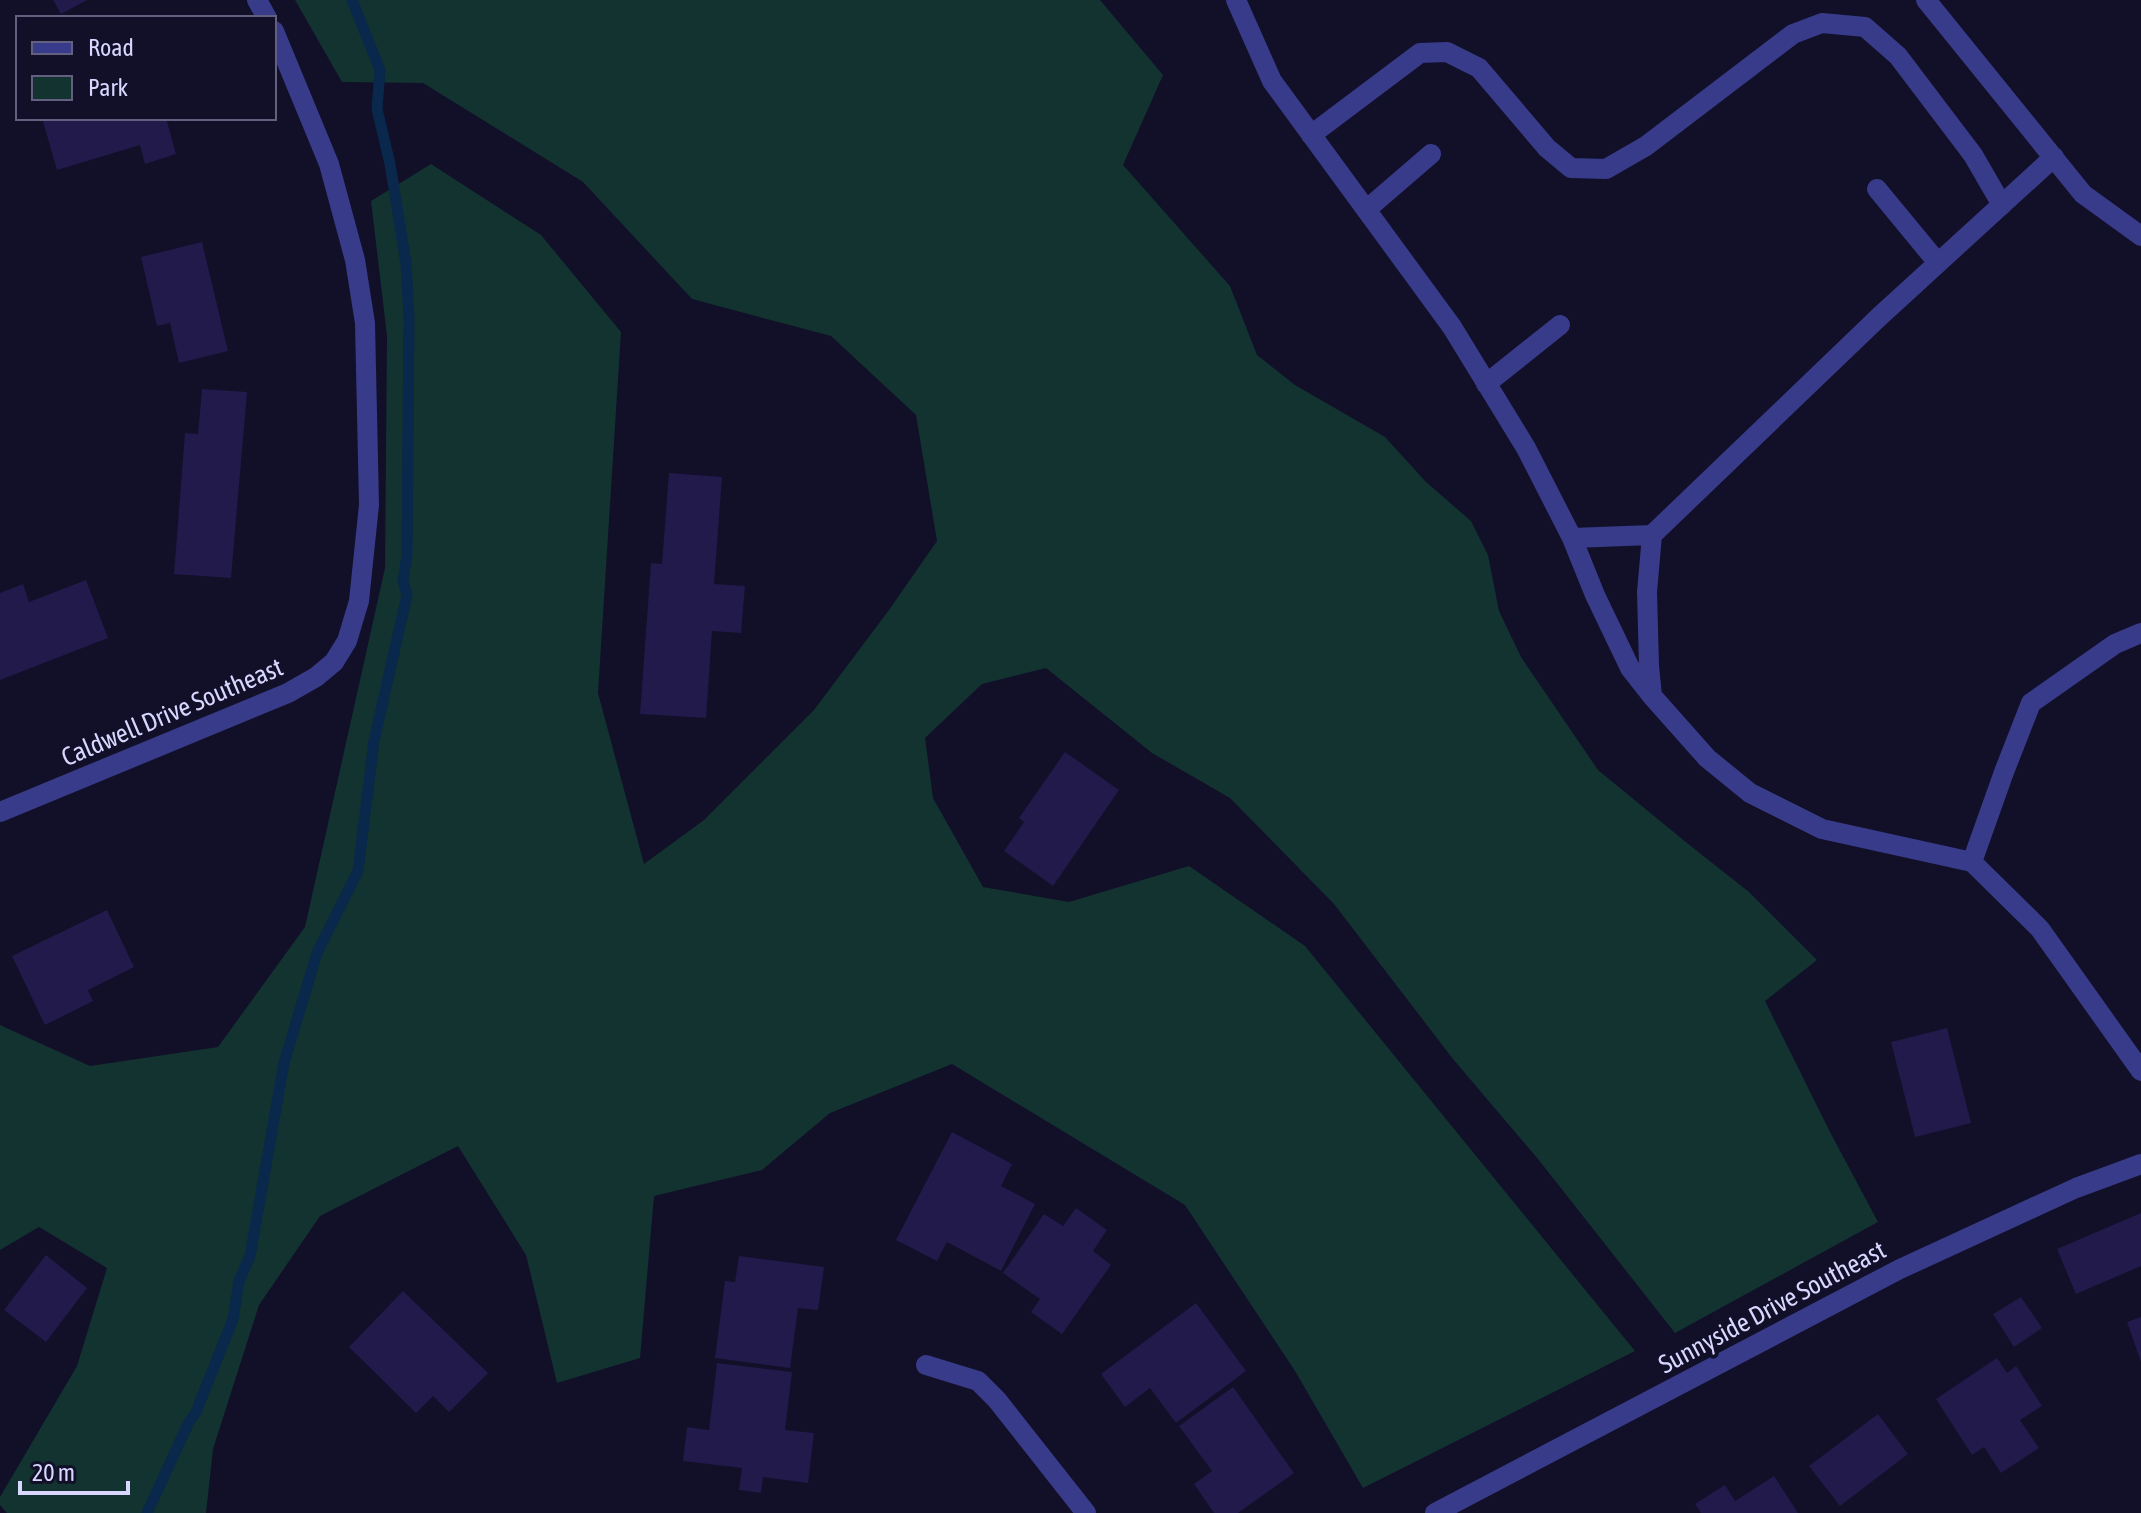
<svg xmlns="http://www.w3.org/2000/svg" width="2141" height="1513" font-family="'Asap Condensed',sans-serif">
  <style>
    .green { fill: #123330 }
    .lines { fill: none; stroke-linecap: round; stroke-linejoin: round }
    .stream { stroke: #0a274c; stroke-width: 11 }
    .building { fill: #211a4b }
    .minor { stroke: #383b89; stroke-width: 20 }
    .labels { text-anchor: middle; stroke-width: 8; stroke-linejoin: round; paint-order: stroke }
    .street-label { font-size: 26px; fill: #d9d7ff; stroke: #120f29 }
  </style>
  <rect width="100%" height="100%" fill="#120f29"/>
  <path class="green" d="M 295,0 L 1100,0 L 1163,75 L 1123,165 L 1230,286 L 1257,355 L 1295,385 L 1385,437 L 1426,482 L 1471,521 L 1488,555 L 1499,611 L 1521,657 L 1598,770 L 1687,843 L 1749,892 L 1817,960 L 1765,1001 L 1830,1132 L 1878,1222 L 1675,1333 L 1538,1159 L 1453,1059 L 1334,904 L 1230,798 L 1152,753 L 1046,668 L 982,684 L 925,738 L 933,798 L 983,887 L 1069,902 L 1189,866 L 1305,946 L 1635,1351 L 1363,1488 L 1295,1371 L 1185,1205 L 952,1064 L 830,1113 L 762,1170 L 654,1196 L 640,1358 L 557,1383 L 526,1255 L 458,1146 L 320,1216 L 259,1305 L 213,1449 L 206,1513 L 7,1513 L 0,1505 L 0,1497 L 77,1366 L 107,1268 L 39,1227 L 0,1250 L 0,1025 L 90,1066 L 218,1047 L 305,927 L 385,568 L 387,336 L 371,201 L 431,164 L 541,235 L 621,332 L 598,693 L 644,864 L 704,820 L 814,710 L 889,610 L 937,541 L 916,415 L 831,336 L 692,299 L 583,182 L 423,83 L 342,82 Z"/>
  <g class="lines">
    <path class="stream" d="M 147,1513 L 188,1424 L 196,1412 L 233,1319 L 239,1281 L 250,1256 L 284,1063 L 317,953 L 358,871 L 374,741 L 407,595 L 403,581 L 407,555 L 409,317 L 406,263 L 390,164 L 377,109 L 380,70 L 352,0"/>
  </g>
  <path class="building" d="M 53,0 L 87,0 L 61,14 Z
    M 42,118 L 166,118 L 176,154 L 145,164 L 140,145 L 57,170 Z
    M 202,242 L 228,351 L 179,363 L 170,323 L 157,326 L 141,257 Z
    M 202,389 L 247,392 L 231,578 L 174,574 L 185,433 L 198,434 Z
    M 669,473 L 722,477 L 714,584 L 745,586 L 741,633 L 712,631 L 706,718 L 640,714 L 651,563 L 662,564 Z
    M 86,580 L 108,638 L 0,680 L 0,593 L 23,584 L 29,602 Z
    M 1065,752 L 1119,790 L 1053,886 L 1004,851 L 1024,822 L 1019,818 Z
    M 107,910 L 134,967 L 88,990 L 93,1001 L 45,1025 L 12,956 Z
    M 1947,1028 L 1971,1123 L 1915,1137 L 1891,1042 Z
    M 952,1132 L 1012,1164 L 1001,1186 L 1035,1204 L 1001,1271 L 947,1242 L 937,1261 L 896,1240 Z
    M 1076,1208 L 1107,1230 L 1093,1251 L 1111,1265 L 1062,1334 L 1031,1312 L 1040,1299 L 1003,1273 L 1044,1214 L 1063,1226 Z
    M 2141,1213 L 2141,1266 L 2076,1294 L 2057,1249 Z
    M 46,1255 L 87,1288 L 46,1342 L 4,1310 Z
    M 739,1256 L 824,1267 L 818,1310 L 798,1308 L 790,1368 L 715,1358 L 725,1281 L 735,1282 Z
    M 403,1291 L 488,1373 L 449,1412 L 433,1396 L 416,1413 L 349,1347 Z
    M 2021,1297 L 2042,1328 L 2014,1347 L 1993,1314 Z
    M 1196,1303 L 1246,1371 L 1176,1423 L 1150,1388 L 1125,1407 L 1101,1374 Z
    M 2141,1317 L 2141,1362 L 2127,1322 Z
    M 1997,1358 L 2007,1373 L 2016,1366 L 2042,1406 L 2020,1420 L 2039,1448 L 2001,1473 L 1984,1447 L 1972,1455 L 1936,1399 Z
    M 717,1363 L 792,1372 L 785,1430 L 814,1433 L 808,1483 L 763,1477 L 761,1493 L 739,1490 L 742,1468 L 683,1461 L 687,1427 L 709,1430 Z
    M 1233,1387 L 1294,1473 L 1238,1513 L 1214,1513 L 1194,1484 L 1212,1471 L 1179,1426 Z
    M 1878,1414 L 1908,1454 L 1840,1506 L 1809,1466 Z
    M 1774,1476 L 1798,1513 L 1701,1513 L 1695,1504 L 1725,1485 L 1735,1501 Z"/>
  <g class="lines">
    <path class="minor" d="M 257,0 L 267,18
      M 1236,0 L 1272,81 L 1452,327 L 1526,448 L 1572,538 L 1652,535
      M 1926,0 L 2083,194 L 2141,236
      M 1311,135 L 1420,53 L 1447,52 L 1479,68 L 1547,148 L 1571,168 L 1606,169 L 1646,146 L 1793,34 L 1822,23 L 1865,27 L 1898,56 L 1973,155 L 2002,205
      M 1877,189 L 1938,263
      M 1366,210 L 1431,154
      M 1486,384 L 1560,325
      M 1572,538 L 1595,595 L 1630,668 L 1652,696 L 1707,758 L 1750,793 L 1822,829 L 1972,862
      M 2141,633 L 2115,644 L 2031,703 L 2004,772 L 1972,862 L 2040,929 L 2141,1071
      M 1652,696 L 1649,666 L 1647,592 L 1652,535 L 1879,317 L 2054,157
      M 0,812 L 288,693 L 316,677 L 334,662 L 347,641 L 359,601 L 369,505 L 365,323 L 355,260 L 329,164 L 274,31
      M 926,1365 L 978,1381 L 997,1400 L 1086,1513
      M 1435,1513 L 1900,1269 L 2076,1188 L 2141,1164"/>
  </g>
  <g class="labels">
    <g class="street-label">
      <text transform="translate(172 712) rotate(-23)" y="9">Caldwell Drive Southeast</text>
      <text transform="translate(1772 1307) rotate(-28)" y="9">Sunnyside Drive Southeast</text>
    </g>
  </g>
  <rect x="16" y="16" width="260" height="104" fill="#120f29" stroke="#625f7f" stroke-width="2"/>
  <rect x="32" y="42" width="40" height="12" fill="#383b89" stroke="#625f7f" stroke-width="2"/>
  <text x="88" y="56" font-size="24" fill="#d9d7ff">Road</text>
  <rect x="32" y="76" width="40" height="24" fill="#123330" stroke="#625f7f" stroke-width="2"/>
  <text x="88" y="96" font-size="24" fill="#d9d7ff">Park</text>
  <path d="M20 1481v12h108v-12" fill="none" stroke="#d9d7ff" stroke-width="4"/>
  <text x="32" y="1481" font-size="24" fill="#d9d7ff" stroke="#120f29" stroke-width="6" paint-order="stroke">20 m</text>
</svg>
